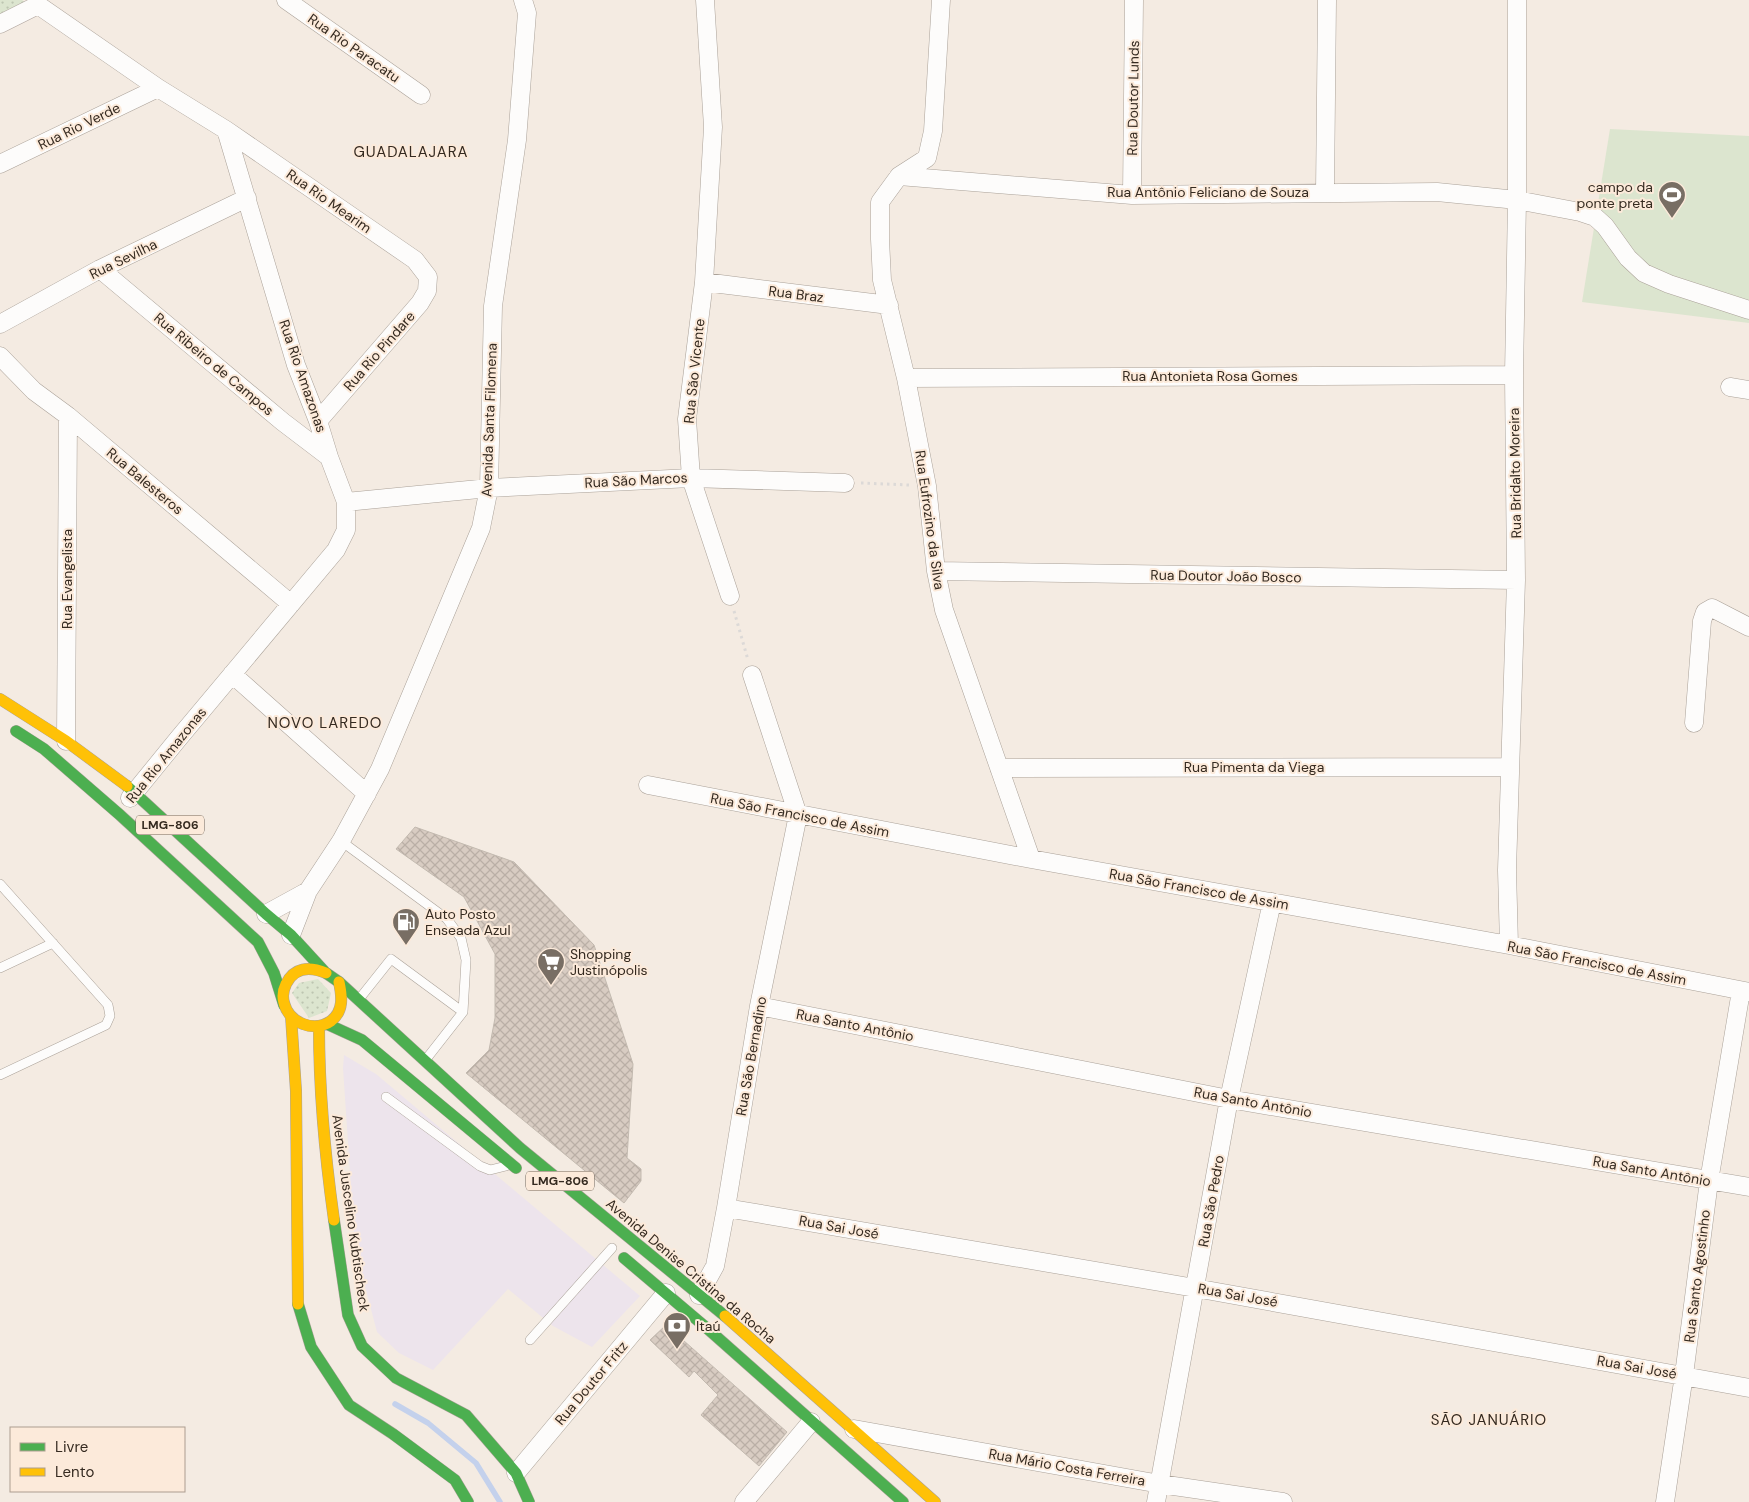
<svg xmlns="http://www.w3.org/2000/svg" width="1749" height="1502" font-family="'DM Sans',sans-serif">
  <style>
    .medical { fill: #ede4ec }
    .green { fill: url(#green-dots) }
    .pitch { fill: #dce5cf }
    .lines { fill: none; stroke-linecap: round; stroke-linejoin: round }
    .stream { stroke: #c4d1ec; stroke-width: 5.5 }
    .building { fill: url(#building-cross-hatch); stroke: #c3bab0 }
    .lane-casing { stroke: #aaa198; stroke-width: 10 }
    .street-casing { stroke: #aaa198; stroke-width: 19 }
    .fast-casing { stroke: #aaa198; stroke-width: 12 }
    .slow-casing { stroke: #aaa198; stroke-width: 12 }
    .path { stroke: #dcd9d7; stroke-width: 3; stroke-dasharray: 2.5 4; stroke-linecap: butt }
    .lane { stroke: #fdfcfb; stroke-width: 9 }
    .street { stroke: #fdfcfb; stroke-width: 18 }
    .fast { stroke: #4caf50; stroke-width: 11 }
    .slow { stroke: #ffc107; stroke-width: 11 }
    .labels { text-anchor: middle; stroke-width: 4; stroke-linejoin: round; paint-order: stroke }
    .shield { fill: #fceada; stroke: #716458; stroke-width: 1 }
    .shield-label { font-size: 12px; font-weight: bold; fill: #352a20 }
    .street-label { font-size: 14px; fill: #352a20; stroke: #fceada }
    .poi-label { font-size: 14px; fill: #352a20; stroke: #fceada; text-anchor: start }
    .neighbourhood-label { font-size: 15px; letter-spacing: 1px; fill: #352a20; stroke: #fceada }
  </style>
  <defs>
    <pattern id="green-dots" width="8" height="8" patternUnits="userSpaceOnUse" patternTransform="scale(1.25)"><rect width="8" height="8" fill="#dce5cf"/><path d="M2 2h.1M6 6h.1" fill="none" stroke="#bdc5b1" stroke-width="1.8" stroke-linecap="round"/></pattern>
    <pattern id="building-cross-hatch" width="8" height="8" patternUnits="userSpaceOnUse" patternTransform="scale(1.25)"><rect width="8" height="8" fill="#d8ccc2"/><path d="M0 0l8 8M0 8l8-8" fill="none" stroke="#baafa6"/></pattern>
  </defs>
  <rect width="100%" height="100%" fill="#f4ebe2"/>
  <path class="medical" d="M 344,1055 L 376,1074 L 640,1296 L 592,1347 L 553,1326 L 508,1289 L 433,1370 L 399,1353 L 377,1332 L 355,1248 L 343,1068 Z"/>
  <path class="green" d="M 0,0 L 22,0 L 28,4 L 0,17 Z
    M 318,979 L 331,993 L 327,1011 L 309,1018 L 292,993 L 299,983 Z"/>
  <path class="pitch" d="M 1610,129 L 1749,136 L 1749,323 L 1582,302 Z"/>
  <g class="lines">
    <path class="stream" d="M 395,1404 L 428,1423 L 476,1463 L 500,1502"/>
  </g>
  <path class="building" d="M 415,827 L 514,862 L 594,945 L 633,1064 L 627,1158 L 641,1169 L 641,1181 L 624,1203 L 466,1073 L 489,1050 L 495,1018 L 495,954 L 464,897 L 396,849 Z
    M 666,1325 L 787,1432 L 759,1466 L 701,1415 L 718,1395 L 694,1371 L 689,1377 L 650,1340 Z"/>
  <g class="lines">
    <defs>
      <path id="lane" d="M 341,841 L 447,919 L 461,938 L 466,960 L 463,1012
        M 0,884 L 108,1005 L 110,1016 L 106,1025 L 0,1075
        M 0,968 L 53,943
        M 360,998 L 391,959 L 463,1012 L 427,1058
        M 386,1097 L 480,1166 L 490,1170 L 506,1166
        M 530,1340 L 612,1248"/>
      <path id="street" d="M 286,0 L 421,95
        M 705,0 L 713,127 L 704,282 L 687,419 L 691,478 L 730,596
        M 941,0 L 933,131 L 927,158 L 899,176 L 880,202 L 880,239 L 882,280 L 906,378 L 927,486 L 936,571 L 944,610 L 1031,859
        M 0,24 L 38,5 L 158,88 L 226,130 L 415,260 L 428,277 L 427,291 L 420,303 L 318,421
        M 0,164 L 158,88
        M 899,176 L 1132,195 L 1437,192 L 1517,200 L 1580,212 L 1595,217 L 1605,226 L 1628,258 L 1644,273 L 1669,284 L 1749,310
        M 1325,192 L 1327,0
        M 1132,195 L 1134,0
        M 100,269 L 283,422 L 329,457
        M 704,282 L 889,305
        M 0,324 L 100,269 L 247,198
        M 0,356 L 34,391 L 68,416 L 291,604
        M 906,378 L 1514,375
        M 1730,387 L 1749,390
        M 346,502 L 489,488 L 691,478 L 845,483
        M 936,571 L 1516,580
        M 232,674 L 367,794
        M 1694,723 L 1702,621 L 1705,612 L 1712,608 L 1749,627
        M 66,741 L 68,416
        M 999,768 L 1510,767
        M 648,785 L 1031,859 L 1509,945 L 1749,992
        M 130,798 L 178,739 L 336,550 L 346,530 L 346,502 L 329,457 L 318,421 L 296,365 L 226,130
        M 266,914 L 308,891
        M 291,935 L 308,891 L 341,841 L 380,769 L 481,528 L 489,488 L 493,306 L 517,140 L 527,13 L 523,0
        M 1509,945 L 1507,870 L 1516,580 L 1514,375 L 1517,200 L 1517,0
        M 759,1006 L 1229,1099 L 1749,1187
        M 726,1208 L 1195,1288 L 1749,1388
        M 699,1295 L 715,1266 L 726,1208 L 759,1006 L 798,815 L 752,675
        M 854,1429 L 1160,1484 L 1283,1502
        M 516,1473 L 666,1293
        M 744,1502 L 811,1422
        M 1156,1502 L 1229,1099 L 1272,902
        M 1665,1502 L 1684,1375 L 1709,1181 L 1741,991"/>
      <path id="fast" d="M 16,731 L 44,749 L 120,815 L 258,942 L 274,973 L 284,1005
        M 127,786 L 266,914 L 291,935 L 324,971
        M 326,973 L 339,982 L 520,1148 L 725,1316
        M 327,1024 L 362,1040 L 516,1168
        M 334,1220 L 348,1315 L 362,1346 L 396,1378 L 466,1415 L 516,1473 L 529,1502
        M 624,1258 L 709,1330 L 903,1502
        M 298,1304 L 311,1347 L 349,1405 L 393,1434 L 455,1480 L 468,1502"/>
      <path id="slow" d="M 0,699 L 66,741 L 127,786
        M 326,973 C 309,966 294,967 286,984 C 283,990 282,996 284,1003 C 289,1023 314,1033 331,1021 C 344,1011 342,996 339,982
        M 291,1016 L 296,1091 L 298,1304
        M 319,1026 C 319,1091 325,1156 334,1220
        M 725,1316 L 935,1502"/>
    </defs>
    <use href="#lane" class="lane-casing"/>
    <use href="#street" class="street-casing"/>
    <use href="#fast" class="fast-casing"/>
    <use href="#slow" class="slow-casing"/>
    <path class="path" d="M 861,483 L 909,485
      M 734,611 L 748,660"/>
    <use href="#lane" class="lane"/>
    <use href="#street" class="street"/>
    <use href="#fast" class="fast"/>
    <use href="#slow" class="slow"/>
  </g>
  <defs>
    <symbol id="stadium-pin" viewBox="-11 -11 22 30"><path d="M0 17L-7.5 6A9.5 9.5 0 1 1 7.5 6Z" fill="#786e64" stroke="#fceada"/><path d="M0-5a6.5 5 0 1 0 0 10a6.5 5 0 1 0 0-10ZM-3.5-1.8h7v3.6h-7Z" fill="#fff"/></symbol>
    <symbol id="fuel-pin" viewBox="-11 -11 22 30"><path d="M0 17L-7.5 6A9.5 9.5 0 1 1 7.5 6Z" fill="#786e64" stroke="#fceada"/><path d="M-5.5-6h7V0h2V4h1.3V-2.5L3-4.5l.8-.8L6-3V5H2.5V1h-1V6h-7ZM-4.2-4.7v3.2H.2V-4.7Z" fill="#fff"/></symbol>
    <symbol id="supermarket-pin" viewBox="-11 -11 22 30"><path d="M0 17L-7.5 6A9.5 9.5 0 1 1 7.5 6Z" fill="#786e64" stroke="#fceada"/><path d="M-6-5.5h2.5l.6 2H6L4.5 2H-2.5L-4.4-4H-6ZM-1.5 3.2a1.3 1.3 0 1 0 .1 0ZM3 3.2a1.3 1.3 0 1 0 .1 0Z" fill="#fff"/></symbol>
    <symbol id="bank-pin" viewBox="-11 -11 22 30"><path d="M0 17L-7.5 6A9.5 9.5 0 1 1 7.5 6Z" fill="#786e64" stroke="#fceada"/><path d="M-6-4H6V4H-6ZM0-2.3a2.3 2.3 0 1 0 0 4.6a2.3 2.3 0 1 0 0-4.6Z" fill="#fff"/></symbol>
  </defs>
  <g fill-rule="evenodd">
    <use href="#stadium-pin" x="1656" y="179" width="32" height="43"/>
    <use href="#fuel-pin" x="390" y="906" width="32" height="43"/>
    <use href="#supermarket-pin" x="535" y="946" width="32" height="43"/>
    <use href="#bank-pin" x="661" y="1310" width="32" height="43"/>
  </g>
  <g class="labels">
    <g class="shield">
      <rect x="136" y="815.5" width="68" height="19" rx="4"/>
      <rect x="526" y="1171.5" width="68" height="19" rx="4"/>
    </g>
    <g class="shield-label">
      <text x="170" y="829">LMG-806</text>
      <text x="560" y="1185">LMG-806</text>
    </g>
    <g class="street-label">
      <text transform="translate(354 48) rotate(35)" y="5">Rua Rio Paracatu</text>
      <text transform="translate(1133 98) rotate(-89)" y="5">Rua Doutor Lunds</text>
      <text transform="translate(79 126) rotate(-26)" y="5">Rua Rio Verde</text>
      <text x="1208" y="197">Rua Antônio Feliciano de Souza</text>
      <text transform="translate(329 201) rotate(35)" y="5">Rua Rio Mearim</text>
      <text transform="translate(123 259) rotate(-26)" y="5">Rua Sevilha</text>
      <text transform="translate(796 294) rotate(7)" y="5">Rua Braz</text>
      <text transform="translate(379 351) rotate(-49)" y="5">Rua Rio Pindare</text>
      <text transform="translate(214 364) rotate(40)" y="5">Rua Ribeiro de Campos</text>
      <text transform="translate(694 371) rotate(-84)" y="5">Rua São Vicente</text>
      <text transform="translate(303 376) rotate(71)" y="5">Rua Rio Amazonas</text>
      <text x="1210" y="381">Rua Antonieta Rosa Gomes</text>
      <text transform="translate(489 420) rotate(-88)" y="5">Avenida Santa Filomena</text>
      <text transform="translate(1515 473) rotate(-91)" y="5">Rua Bridalto Moreira</text>
      <text transform="translate(636 480) rotate(-3)" y="5">Rua São Marcos</text>
      <text transform="translate(145 481) rotate(40)" y="5">Rua Balesteros</text>
      <text transform="translate(930 520) rotate(82)" y="5">Rua Eufrozino da Silva</text>
      <text transform="translate(1226 576) rotate(1)" y="5">Rua Doutor João Bosco</text>
      <text transform="translate(67 579) rotate(-90)" y="5">Rua Evangelista</text>
      <text transform="translate(166 755) rotate(-51)" y="5">Rua Rio Amazonas</text>
      <text x="1254" y="772">Rua Pimenta da Viega</text>
      <text transform="translate(800 815) rotate(11)" y="5">Rua São Francisco de Assim</text>
      <text transform="translate(1199 889) rotate(10)" y="5">Rua São Francisco de Assim</text>
      <text transform="translate(1597 963) rotate(11)" y="5">Rua São Francisco de Assim</text>
      <text transform="translate(855 1025) rotate(11)" y="5">Rua Santo Antônio</text>
      <text transform="translate(751 1056) rotate(-80)" y="5">Rua São Bernadino</text>
      <text transform="translate(1253 1102) rotate(10)" y="5">Rua Santo Antônio</text>
      <text transform="translate(1652 1171) rotate(10)" y="5">Rua Santo Antônio</text>
      <text transform="translate(1211 1201) rotate(-80)" y="5">Rua São Pedro</text>
      <text transform="translate(351 1213) rotate(82)" y="5">Avenida Juscelino Kubtischeck</text>
      <text transform="translate(839 1227) rotate(10)" y="5">Rua Sai José</text>
      <text transform="translate(691 1271) rotate(40)" y="5">Avenida Denise Cristina da Rocha</text>
      <text transform="translate(1697 1276) rotate(-83)" y="5">Rua Santo Agostinho</text>
      <text transform="translate(1238 1295) rotate(10)" y="5">Rua Sai José</text>
      <text transform="translate(1637 1367) rotate(10)" y="5">Rua Sai José</text>
      <text transform="translate(591 1383) rotate(-50)" y="5">Rua Doutor Fritz</text>
      <text transform="translate(1067 1467) rotate(10)" y="5">Rua Mário Costa Ferreira</text>
    </g>
    <g class="poi-label">
      <text x="1653" y="192" text-anchor="end">campo da<tspan x="1653" dy="16">ponte preta</tspan></text>
      <text x="425" y="919">Auto Posto<tspan x="425" dy="16">Enseada Azul</tspan></text>
      <text x="570" y="959">Shopping<tspan x="570" dy="16">Justinópolis</tspan></text>
      <text x="696" y="1331">Itaú</text>
    </g>
    <g class="neighbourhood-label">
      <text x="411" y="157">GUADALAJARA</text>
      <text x="325" y="728">NOVO LAREDO</text>
      <text x="1489" y="1425">SÃO JANUÁRIO</text>
    </g>
  </g>
  <rect x="10" y="1427" width="175" height="65" fill="#fceada" stroke="#ac9d90"/>
  <rect x="20" y="1443" width="25" height="8" fill="#4caf50" stroke="#ac9d90"/>
  <text x="55" y="1452" font-size="15" fill="#352a20">Livre</text>
  <rect x="20" y="1468" width="25" height="8" fill="#ffc107" stroke="#ac9d90"/>
  <text x="55" y="1477" font-size="15" fill="#352a20">Lento</text>
</svg>
